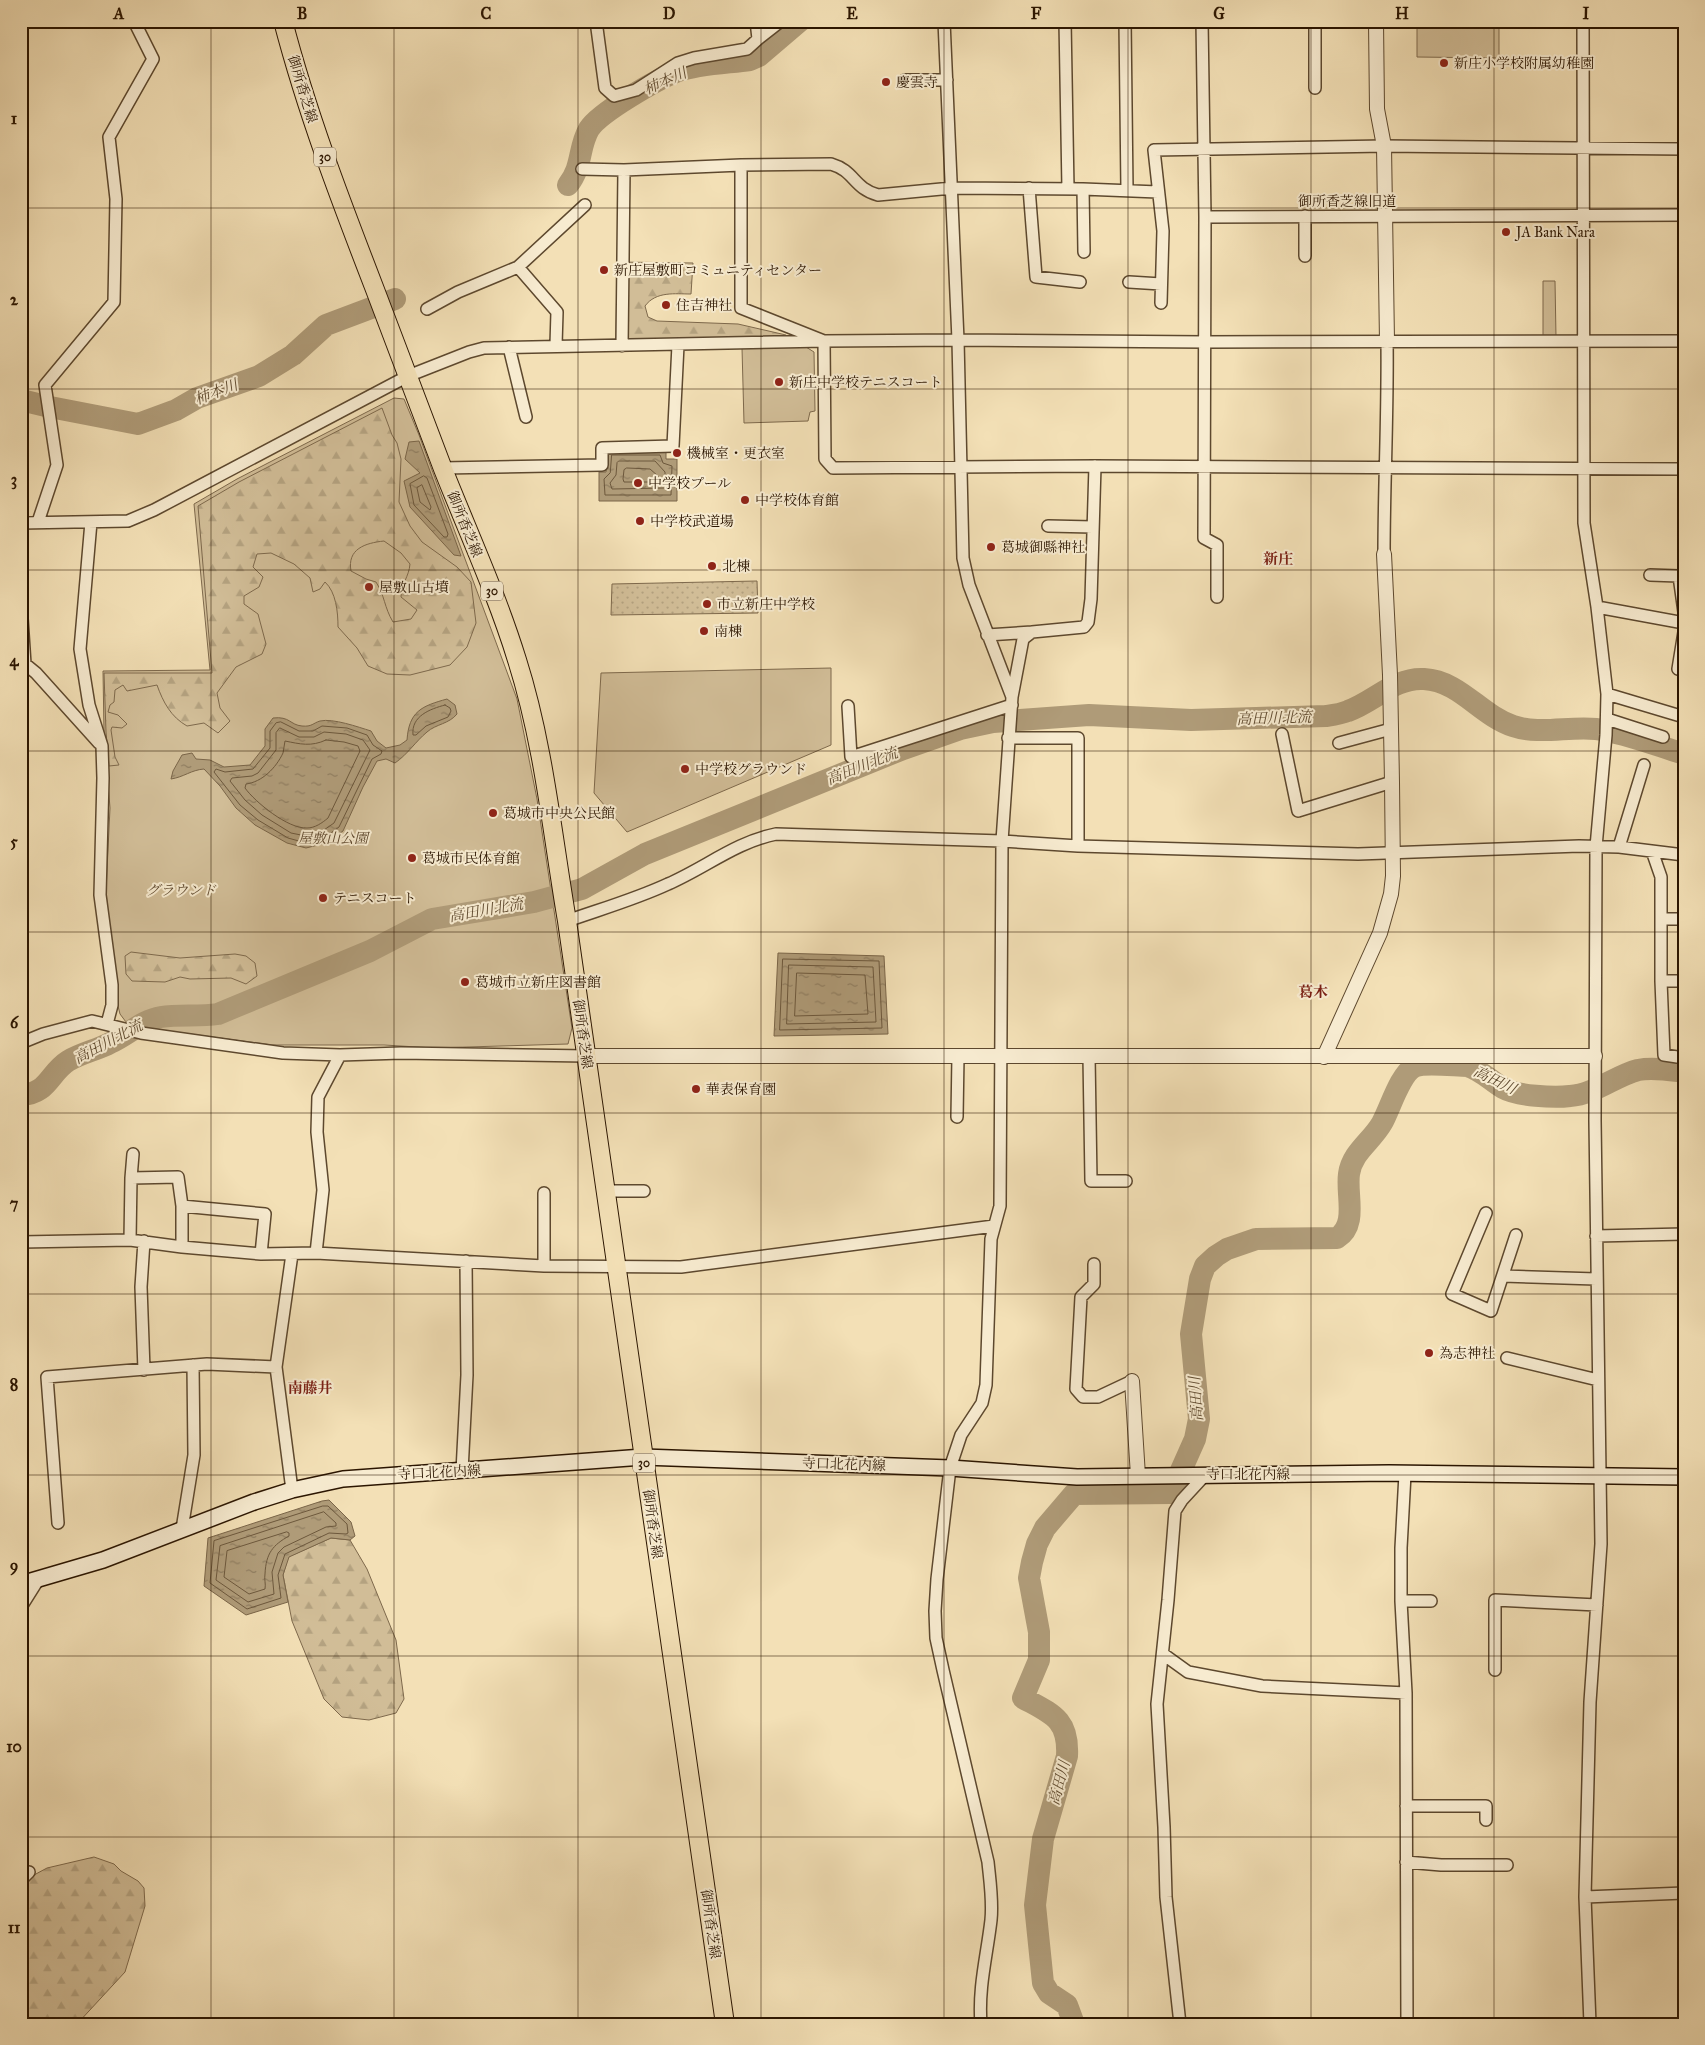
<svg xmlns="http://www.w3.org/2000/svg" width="1705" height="2045" font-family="'IM FELL Great Primer','Noto Serif JP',serif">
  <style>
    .green { fill: #d1bd97; stroke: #7e694c }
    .forest { fill: url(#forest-firs); stroke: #7e694c; fill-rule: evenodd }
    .garden { fill: url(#garden-dots); stroke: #7e694c }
    .water { fill: url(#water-ripples); stroke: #7a6548 }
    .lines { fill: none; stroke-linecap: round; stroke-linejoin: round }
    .shore { stroke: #6d583c; stroke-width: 1 }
    .river { stroke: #af9b78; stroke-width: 22 }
    .minor-casing { stroke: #5d482e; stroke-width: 14 }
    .tertiary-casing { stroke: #5d482e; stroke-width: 16 }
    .secondary-casing { stroke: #2b1500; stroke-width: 18 }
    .primary-casing { stroke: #2b1500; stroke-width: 20 }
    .minor { stroke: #f7ebd0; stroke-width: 11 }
    .tertiary { stroke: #f7ebd0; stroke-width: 14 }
    .secondary { stroke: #f7ebd0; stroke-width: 15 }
    .primary { stroke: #f3e0b6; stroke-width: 18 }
    .grid { fill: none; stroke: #2b1500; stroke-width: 1; stroke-opacity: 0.55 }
    .poi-dot { fill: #8f2418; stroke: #f7ebd0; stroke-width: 2 }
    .labels { text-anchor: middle; stroke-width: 4; stroke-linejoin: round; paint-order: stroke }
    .shield { fill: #f7ebd0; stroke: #68553e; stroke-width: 1 }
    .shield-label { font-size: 12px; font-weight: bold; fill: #2b1500 }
    .poi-label { font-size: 14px; fill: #2b1500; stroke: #f7ebd0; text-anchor: start }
    .street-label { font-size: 14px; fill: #2b1500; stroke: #f7ebd0 }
    .park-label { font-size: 14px; font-style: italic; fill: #5d472d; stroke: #f7ebd0 }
    .water-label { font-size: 15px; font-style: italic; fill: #604b30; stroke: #f7ebd0 }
    .neighbourhood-label { font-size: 15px; font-weight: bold; fill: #7a1f14; stroke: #f7ebd0 }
    .neatline { fill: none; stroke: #2b1500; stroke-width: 2 }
    .grid-label { font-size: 16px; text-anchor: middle; font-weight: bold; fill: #2b1500 }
  </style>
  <defs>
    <pattern id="forest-firs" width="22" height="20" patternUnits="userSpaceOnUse" patternTransform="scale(1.25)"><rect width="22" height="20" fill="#d1bd97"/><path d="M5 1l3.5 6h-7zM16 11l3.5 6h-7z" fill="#b4a280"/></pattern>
    <pattern id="garden-dots" width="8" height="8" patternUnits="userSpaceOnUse" patternTransform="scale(1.25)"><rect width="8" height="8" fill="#d1bd97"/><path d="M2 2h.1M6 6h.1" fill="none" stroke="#b4a280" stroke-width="1.8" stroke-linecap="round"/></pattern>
    <pattern id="water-ripples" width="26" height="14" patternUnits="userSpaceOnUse" patternTransform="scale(1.25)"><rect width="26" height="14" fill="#af9b78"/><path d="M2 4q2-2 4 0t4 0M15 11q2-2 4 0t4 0" fill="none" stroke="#8f7d60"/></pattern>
  </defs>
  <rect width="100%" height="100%" fill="#f3e0b6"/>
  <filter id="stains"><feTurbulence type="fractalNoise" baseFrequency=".004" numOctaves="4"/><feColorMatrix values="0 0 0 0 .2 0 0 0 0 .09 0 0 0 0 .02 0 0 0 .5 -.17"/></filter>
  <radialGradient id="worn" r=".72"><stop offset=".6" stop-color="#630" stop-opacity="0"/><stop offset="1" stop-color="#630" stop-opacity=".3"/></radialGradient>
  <path class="green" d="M 1417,21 L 1499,21 L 1499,58 L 1417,57 Z
    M 1543,281 L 1555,281 L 1556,337 L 1543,337 Z
    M 806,347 L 814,352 L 815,411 L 810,412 L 808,421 L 744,423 L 742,348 Z
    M 394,398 L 404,399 L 419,435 L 517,699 L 537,799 L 572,1028 L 568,1044 L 434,1048 L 384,1045 L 272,1045 L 183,1033 L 123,1028 L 126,1022 L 120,1014 L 117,1002 L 110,944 L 106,891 L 110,808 L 104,732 L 103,671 L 210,670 L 194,504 L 237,479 Z
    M 831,668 L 831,745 L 627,832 L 594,793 L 601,673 Z"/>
  <path class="forest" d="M 617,262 L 693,263 L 691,294 C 675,294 656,291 645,306 L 648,317 L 657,321 L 738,324 L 786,335 L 786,340 L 616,342 Z
    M 382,408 L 392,435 L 397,443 L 401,459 L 399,502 L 410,526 L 422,542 L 457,567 L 471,582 L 476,623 L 467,647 L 450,665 L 410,675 L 387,674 L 368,666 L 357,648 L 338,627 C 338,612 336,592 325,582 L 320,589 L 313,592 L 310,578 L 294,564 L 271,553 L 257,554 L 253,567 L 263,577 L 259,587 L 244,596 L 244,604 L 258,614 L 266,644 L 262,654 L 236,667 L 217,693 L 220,708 L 230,721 L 218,733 L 204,723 L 187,726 C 171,717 163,702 157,685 L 127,691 L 123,685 L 115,690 L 114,702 L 110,705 L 108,712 L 118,715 L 127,724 L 122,728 L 112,727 L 111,730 L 115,757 L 119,765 L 109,766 L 106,732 L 104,673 L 212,673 L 198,506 L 239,482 ZM 384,541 L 401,553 L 410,564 C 409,577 401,584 401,597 L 417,610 L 411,619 L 393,622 C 384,607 385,596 376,582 L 366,579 L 351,571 C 347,549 365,543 384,541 Z
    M 131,952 L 180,958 L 235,954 L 246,956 L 255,963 L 257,976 L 246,984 L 231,978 L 190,979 L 180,977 L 165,982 L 132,981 L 126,974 L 125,956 Z
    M 331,1538 L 350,1540 L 367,1569 L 396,1640 L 404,1699 L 396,1713 L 369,1720 L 342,1717 L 324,1699 L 292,1621 L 283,1575 L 288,1557 Z
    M 94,1857 L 114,1864 L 121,1871 L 138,1881 L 144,1888 L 145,1906 L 125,1972 L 77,2024 L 21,2024 L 21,1882 L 47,1868 Z"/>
  <path class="garden" d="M 757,581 L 758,613 L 611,615 L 612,584 Z"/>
  <path class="water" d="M 419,441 L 461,556 L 454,555 L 410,507 L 404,481 L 420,473 L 405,459 L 409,442 Z
    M 606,450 L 666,450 L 666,459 L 677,459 L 677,501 L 599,501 L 599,472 L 606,472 Z
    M 447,699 L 455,705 L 457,714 C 449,724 436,724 427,732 C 415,742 408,754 395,763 L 386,759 L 377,761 L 363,787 L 343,831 L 326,843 L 306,848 L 287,843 L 255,825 L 236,808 L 220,786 L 204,769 C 191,770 184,777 171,779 L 173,771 L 182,755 L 192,753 L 196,759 L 210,760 L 224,767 L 250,765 L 265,746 L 265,729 L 273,718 C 290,716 290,725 302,726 C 312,727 313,723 320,721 C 333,718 358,727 371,731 L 377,741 L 386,748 L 400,745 L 407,740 C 409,711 422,706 447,699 Z
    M 778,953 L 884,956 L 888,1034 L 774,1036 Z
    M 329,1500 L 351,1522 L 355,1536 L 350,1540 L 331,1538 L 289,1557 L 283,1575 L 288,1602 L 246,1615 L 204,1586 L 208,1538 L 322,1501 Z"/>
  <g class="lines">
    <path class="shore" d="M 612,455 L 660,455 L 663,463 L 672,466 L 671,495 L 605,495 L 604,479 L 610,473 Z
      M 619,461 L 655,461 L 665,472 L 665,488 L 612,489 L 610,483 L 616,475 L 617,463 Z
      M 627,468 L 650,469 L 658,476 L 658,480 L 655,482 L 624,482 L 623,479 L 624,470 Z
      M 424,476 L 427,478 L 448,534 L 447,537 L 444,537 L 414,505 L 410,484 Z
      M 422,485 L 431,507 L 430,510 L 420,502 L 417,488 Z
      M 445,705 L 450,708 L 451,711 L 448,717 L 426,726 L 416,735 L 413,735 C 411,716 430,709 445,705 Z
      M 281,722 L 299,731 L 313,731 L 322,726 L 347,728 L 367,735 L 373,745 L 382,751 L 381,754 L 372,759 L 339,827 L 324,838 L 306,843 L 288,838 L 258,820 L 240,805 L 214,772 L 216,769 L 225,772 L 253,769 L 270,748 L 270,731 L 276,723 Z
      M 280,728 L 299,737 L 314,737 L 324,732 L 346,734 L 363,740 L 370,750 L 334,823 L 321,832 L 306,836 L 291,833 L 262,815 L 245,800 L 230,781 L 232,778 L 252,776 L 258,773 L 276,750 L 276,733 Z
      M 326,740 L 344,742 L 358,746 L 360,751 L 328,818 C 322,823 315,828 307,828 C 288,829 255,802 245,788 L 246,784 C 262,782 276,768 283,753 C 284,749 284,745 285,741 C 300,744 311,747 326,740 Z
      M 783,959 L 879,961 L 882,1028 L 780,1030 Z
      M 789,965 L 873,967 L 876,1022 L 787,1024 Z
      M 797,973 L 865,975 L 868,1014 L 795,1016 Z
      M 323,1506 L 328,1506 L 347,1524 L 348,1533 L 346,1534 L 329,1533 L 285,1554 L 278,1575 L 281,1598 L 247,1609 L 210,1583 L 214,1541 Z
      M 324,1512 L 336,1523 L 336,1526 L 326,1527 L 284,1547 L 278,1553 L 272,1572 L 274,1594 L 248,1602 L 216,1580 L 220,1546 Z
      M 287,1532 L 289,1533 L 289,1536 C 273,1545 266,1553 265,1574 C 264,1579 266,1584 265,1589 L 249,1594 L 224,1577 L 227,1551 Z"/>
    <path class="river" d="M 568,185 C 583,166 578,148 589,129 C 600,112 658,79 678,71 C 698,64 728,63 750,60 L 759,56 L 800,21
      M 21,400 L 50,407 L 138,424 L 176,410 L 197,398 L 259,376 L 293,355 L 326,325 L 395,299
      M 21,1095 C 48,1094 49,1073 68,1061 C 81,1053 97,1050 110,1043 C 128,1035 142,1020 161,1017 C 179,1014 199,1017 218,1014 L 370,951 L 432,919 L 534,902 L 582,889 L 645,854 L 903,749 L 960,729 L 993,722 L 1089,715 L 1191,720 L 1326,716 C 1333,715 1341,714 1348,711 C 1374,702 1395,677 1424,679 C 1460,681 1480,715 1513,726 C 1539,735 1569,726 1596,729 C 1626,733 1655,745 1684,754
      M 1074,2024 L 1067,2005 L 1049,1993 L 1043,1983 L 1035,1905 L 1043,1839 L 1067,1756 C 1069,1719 1052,1714 1023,1698 L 1039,1660 L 1039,1632 L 1029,1578 L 1032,1562 L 1037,1544 L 1045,1528 L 1074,1494 L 1171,1493 L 1195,1439 L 1199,1419 L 1191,1334 L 1200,1279 L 1205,1266 L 1216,1256 L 1227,1249 L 1256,1239 L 1337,1238 C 1358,1225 1346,1195 1349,1174 C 1352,1152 1372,1141 1382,1123 C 1390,1109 1400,1074 1414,1067 C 1424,1062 1455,1066 1467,1066 C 1481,1070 1491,1081 1503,1088 C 1517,1096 1554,1098 1570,1096 C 1595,1094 1615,1076 1638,1070 C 1653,1067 1669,1070 1684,1072"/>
    <defs>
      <path id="minor" d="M 596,21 L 605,88 L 614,96 L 636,90 L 678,63 L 694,58 L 747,49 L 758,39
        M 756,21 L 758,39 L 781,21
        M 944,21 L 958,340 L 963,558 L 969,585 L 1012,697 L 1002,841 L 1000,1206 L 991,1239 L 986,1385 L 982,1403 L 961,1435 L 950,1468 L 937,1579 L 935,1611 L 936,1638 L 943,1670 L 988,1862 C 990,1882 993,1901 991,1920 C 987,1955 978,1988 981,2024
        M 1065,21 L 1068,189
        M 1125,21 L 1127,190
        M 1202,21 L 1205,217 L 1204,538 L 1217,545 L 1217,597
        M 1315,21 L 1315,88
        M 1583,21 L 1584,523 L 1597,607 L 1607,694 L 1606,735 L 1596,847 L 1595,1121 L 1601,1544 L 1590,1702 L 1585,1897 L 1590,2024
        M 905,80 L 947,80
        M 741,165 L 741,308 L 824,341 L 825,459 L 833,468 L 1095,466 L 1684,469
        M 582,169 L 624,170
        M 1029,188 L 1036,277 L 1080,282
        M 1083,189 L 1084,252
        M 1305,216 L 1305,256
        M 1205,217 L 1684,215
        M 518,267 L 557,312 L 556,345
        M 1129,282 L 1161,284
        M 1161,303 L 1163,231 L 1154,150 L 1384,146 L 1684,149
        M 427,309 L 458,292 L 518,267 L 585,205
        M 622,346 L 624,170 L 741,165 L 831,164 C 855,171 853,188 878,195 L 952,188 L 1083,189 L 1158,192
        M 509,347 L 526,417
        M 443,468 L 602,465 L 602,448 L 673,446 L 678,345
        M 38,522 L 57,465 L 45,385 L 114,302 L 116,199 L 109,137 L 153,59 L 134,21
        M 91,522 L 80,649 L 89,705 L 102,746 L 103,778 L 100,895 L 112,985 L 112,1005 L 107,1024
        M 21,523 L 128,521 L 154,510 L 408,376 L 469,352 L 484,348 L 824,341 L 958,340 L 1205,342 L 1684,341
        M 1048,526 L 1093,527
        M 1384,554 C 1384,483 1388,412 1387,341
        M 1650,575 L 1679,576 L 1684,612
        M 21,604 L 25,664 L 36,673 L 99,743
        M 1597,607 L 1684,623
        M 987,635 L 1032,632
        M 1678,669 L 1684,632
        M 1607,694 L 1684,717
        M 1012,697 L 1023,639 L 1032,632 L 1084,627 L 1088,622 L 1091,599 L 1095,466
        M 848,706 L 851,757 L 1012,705
        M 1607,719 L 1663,737
        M 1282,734 L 1298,811 L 1392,782
        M 1008,738 L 1078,738 L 1078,846
        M 1339,743 L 1391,729
        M 1619,847 L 1644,765
        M 1652,851 L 1661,877 L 1661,981 L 1664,1055 L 1684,1058
        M 1661,919 L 1684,919
        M 567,921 C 601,909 636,899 668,884 C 705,868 736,842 776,834 L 1002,841 L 1078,846 L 1358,854 L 1579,846 L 1619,847 L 1684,855
        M 1661,981 L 1684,981
        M 21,1043 L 43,1034 L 92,1021 L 141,1033 L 283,1053 L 340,1055 L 401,1053 L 586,1056
        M 1089,1056 L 1091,1181 L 1126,1181
        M 957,1117 L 958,1056
        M 131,1178 L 178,1177 L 182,1206 L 182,1247
        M 605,1191 L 644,1191
        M 182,1206 L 265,1214 L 261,1254
        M 1486,1213 L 1452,1294 L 1491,1311 L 1516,1235
        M 1596,1236 L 1684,1234
        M 130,1240 L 131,1178 L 133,1154
        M 144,1241 L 141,1287 L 144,1370
        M 21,1242 L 130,1240 L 182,1247 L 261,1254 L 316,1253 L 544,1266 L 681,1267 L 994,1226
        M 316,1253 L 323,1190 L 317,1132 L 318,1097 L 340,1055
        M 1094,1264 L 1094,1284 L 1081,1297 L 1076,1389 L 1083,1397 L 1098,1397 L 1132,1381
        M 544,1266 L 544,1193
        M 1503,1276 L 1596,1279
        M 1507,1358 L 1598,1380
        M 462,1471 L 467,1375 L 466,1261
        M 1405,1474 L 1401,1548 L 1401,1601 L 1406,1693 L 1407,2024
        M 292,1490 L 276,1367 L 292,1254
        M 58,1523 L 47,1377 L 207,1364 L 276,1367
        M 182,1529 L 194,1455 L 193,1365
        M 1401,1601 L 1431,1601
        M 21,1607 L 38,1580
        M 1163,1654 L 1188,1672 L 1262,1686 L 1406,1693
        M 1495,1670 L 1495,1600 L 1597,1605
        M 1406,1806 L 1486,1806 L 1486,1820
        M 1406,1862 L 1441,1865 L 1507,1865
        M 21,1880 L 29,1872
        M 1585,1897 L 1684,1893
        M 1180,2024 L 1166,1897 L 1164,1827 L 1157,1704 L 1168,1600 L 1175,1511 L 1182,1500 L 1206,1474"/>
      <path id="tertiary" d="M 1376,21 L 1377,109 L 1384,146 L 1387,341
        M 586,1056 L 1595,1056
        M 1324,1057 L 1380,933 L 1391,894 L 1393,876 L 1392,782 L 1390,675 L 1384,554
        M 1132,1381 L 1138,1476"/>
      <path id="secondary" d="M 21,1584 L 103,1560 L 254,1502 L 292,1490 L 343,1479 L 643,1457 L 950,1468 L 1077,1477 L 1389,1473 L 1684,1477"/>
      <path id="primary" d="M 283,21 C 307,113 340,199 374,287 C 397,347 420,409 443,469 C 468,532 497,595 517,660 C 544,745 552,833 567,921 L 725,2024"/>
    </defs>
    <use href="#minor" class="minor-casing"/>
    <use href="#tertiary" class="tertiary-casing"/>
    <use href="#secondary" class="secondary-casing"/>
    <use href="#primary" class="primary-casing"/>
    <use href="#minor" class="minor"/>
    <use href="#tertiary" class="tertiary"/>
    <use href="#secondary" class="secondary"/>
    <use href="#primary" class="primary"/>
  </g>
  <path class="grid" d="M 211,21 L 211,2024M 394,21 L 394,2024M 578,21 L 578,2024M 761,21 L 761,2024M 944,21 L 944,2024M 1128,21 L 1128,2024M 1311,21 L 1311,2024M 1494,21 L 1494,2024M 21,208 L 1684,208M 21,389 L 1684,389M 21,570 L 1684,570M 21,751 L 1684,751M 21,932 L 1684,932M 21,1113 L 1684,1113M 21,1294 L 1684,1294M 21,1475 L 1684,1475M 21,1656 L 1684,1656M 21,1837 L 1684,1837"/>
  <g class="poi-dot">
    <circle cx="1444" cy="63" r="5"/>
    <circle cx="886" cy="82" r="5"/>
    <circle cx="1506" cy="232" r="5"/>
    <circle cx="604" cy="270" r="5"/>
    <circle cx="666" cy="305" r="5"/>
    <circle cx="779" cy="382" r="5"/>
    <circle cx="677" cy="453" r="5"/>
    <circle cx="638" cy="483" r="5"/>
    <circle cx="745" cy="500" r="5"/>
    <circle cx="640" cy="521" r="5"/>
    <circle cx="991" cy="547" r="5"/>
    <circle cx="712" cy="566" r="5"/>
    <circle cx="369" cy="587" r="5"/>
    <circle cx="707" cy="604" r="5"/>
    <circle cx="704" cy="631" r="5"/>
    <circle cx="685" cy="769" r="5"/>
    <circle cx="493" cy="813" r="5"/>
    <circle cx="412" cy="858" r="5"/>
    <circle cx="323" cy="898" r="5"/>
    <circle cx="465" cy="982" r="5"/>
    <circle cx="696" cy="1089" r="5"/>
    <circle cx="1429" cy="1353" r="5"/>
  </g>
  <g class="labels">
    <g class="shield">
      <rect x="314" y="147.5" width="22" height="19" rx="4"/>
      <rect x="481" y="581.5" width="22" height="19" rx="4"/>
      <rect x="633" y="1453.5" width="22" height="19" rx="4"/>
    </g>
    <g class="shield-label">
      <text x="325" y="161">30</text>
      <text x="492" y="595">30</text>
      <text x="644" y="1467">30</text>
    </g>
    <g class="poi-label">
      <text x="1454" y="68">新庄小学校附属幼稚園</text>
      <text x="896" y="87">慶雲寺</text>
      <text x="1516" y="237">JA Bank Nara</text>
      <text x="614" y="275">新庄屋敷町コミュニティセンター</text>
      <text x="676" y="310">住吉神社</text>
      <text x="789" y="387">新庄中学校テニスコート</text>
      <text x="687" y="458">機械室・更衣室</text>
      <text x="648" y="488">中学校プール</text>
      <text x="755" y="505">中学校体育館</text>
      <text x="650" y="526">中学校武道場</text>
      <text x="1001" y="552">葛城御縣神社</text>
      <text x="722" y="571">北棟</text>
      <text x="379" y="592">屋敷山古墳</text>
      <text x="717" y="609">市立新庄中学校</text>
      <text x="714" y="636">南棟</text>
      <text x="695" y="774">中学校グラウンド</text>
      <text x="503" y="818">葛城市中央公民館</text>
      <text x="422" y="863">葛城市民体育館</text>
      <text x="333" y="903">テニスコート</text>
      <text x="475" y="987">葛城市立新庄図書館</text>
      <text x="706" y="1094">華表保育園</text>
      <text x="1439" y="1358">為志神社</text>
    </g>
    <g class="street-label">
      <text transform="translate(303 89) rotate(73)" y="5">御所香芝線</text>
      <text x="1347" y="206">御所香芝線旧道</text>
      <text transform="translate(465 524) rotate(68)" y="5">御所香芝線</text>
      <text transform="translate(583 1034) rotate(82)" y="5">御所香芝線</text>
      <text transform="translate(844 1464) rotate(2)" y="5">寺口北花内線</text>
      <text transform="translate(439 1472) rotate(-3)" y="5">寺口北花内線</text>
      <text x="1248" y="1479">寺口北花内線</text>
      <text transform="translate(653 1524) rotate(82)" y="5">御所香芝線</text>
      <text transform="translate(711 1924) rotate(82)" y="5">御所香芝線</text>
    </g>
    <g class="park-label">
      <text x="333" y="843">屋敷山公園</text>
      <text x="181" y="895">グラウンド</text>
    </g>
    <g class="water-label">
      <text transform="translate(665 81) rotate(-24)" y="5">柿本川</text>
      <text transform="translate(216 392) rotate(-21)" y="5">柿本川</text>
      <text transform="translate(1274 718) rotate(-2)" y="5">高田川北流</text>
      <text transform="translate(862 766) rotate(-22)" y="5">高田川北流</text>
      <text transform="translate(486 910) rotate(-10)" y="5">高田川北流</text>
      <text transform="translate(108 1042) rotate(-28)" y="5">高田川北流</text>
      <text transform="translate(1495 1080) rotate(26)" y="5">高田川</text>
      <text transform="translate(1196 1399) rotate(-94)" y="5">高田川</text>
      <text transform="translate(1059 1783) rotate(-75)" y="5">高田川</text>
    </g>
    <g class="neighbourhood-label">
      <text x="1278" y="564">新庄</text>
      <text x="1313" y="997">葛木</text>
      <text x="310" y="1393">南藤井</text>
    </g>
  </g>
  <rect width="1705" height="2045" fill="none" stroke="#f3e0b6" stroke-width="55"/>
  <rect x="28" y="28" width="1650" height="1990" class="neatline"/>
  <g class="grid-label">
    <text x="119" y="19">A</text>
    <text x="302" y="19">B</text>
    <text x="486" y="19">C</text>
    <text x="669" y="19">D</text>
    <text x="852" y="19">E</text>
    <text x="1036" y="19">F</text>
    <text x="1219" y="19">G</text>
    <text x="1402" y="19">H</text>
    <text x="1586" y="19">I</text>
    <text x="14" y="124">1</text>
    <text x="14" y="305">2</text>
    <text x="14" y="485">3</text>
    <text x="14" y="666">4</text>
    <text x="14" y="847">5</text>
    <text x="14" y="1028">6</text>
    <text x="14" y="1209">7</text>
    <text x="14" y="1390">8</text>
    <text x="14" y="1571">9</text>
    <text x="14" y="1752">10</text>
    <text x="14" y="1933">11</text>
  </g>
  <rect width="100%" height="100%" filter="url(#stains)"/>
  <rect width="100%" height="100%" fill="url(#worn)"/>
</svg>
